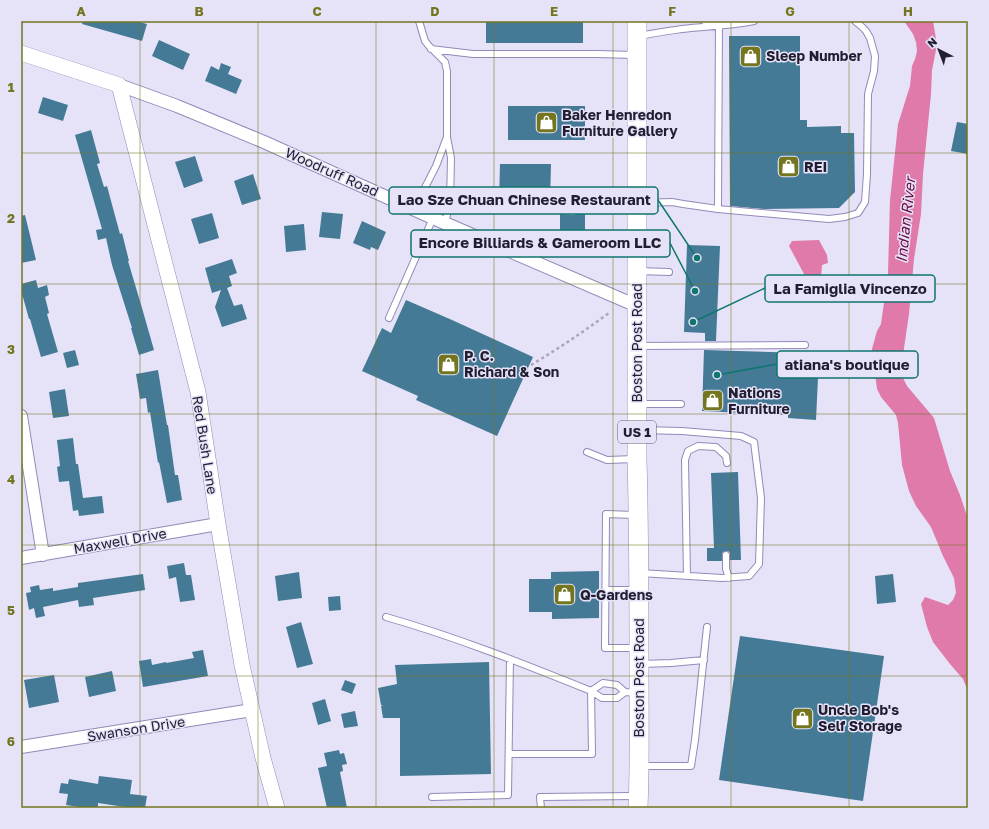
<svg xmlns="http://www.w3.org/2000/svg" width="989" height="829" font-family="'Golos Text',sans-serif">
  <style>
    .water { fill: #e07aaa }
    .building { fill: #447a95 }
    .lines { fill: none; stroke-linecap: round; stroke-linejoin: round }
    .service-casing { stroke: #918ab9; stroke-width: 8 }
    .minor-casing { stroke: #918ab9; stroke-width: 14 }
    .tertiary-casing { stroke: #918ab9; stroke-width: 16 }
    .primary-casing { stroke: #918ab9; stroke-width: 20 }
    .path { stroke: #a9a6ba; stroke-width: 2.5; stroke-dasharray: 3 3; stroke-linecap: butt }
    .service { stroke: #fff; stroke-width: 6 }
    .minor { stroke: #fff; stroke-width: 12 }
    .tertiary { stroke: #fff; stroke-width: 15 }
    .primary { stroke: #fff; stroke-width: 19 }
    .grid { fill: none; stroke: #73761e; stroke-width: 1; stroke-opacity: 0.55 }
    .labels { text-anchor: middle; stroke-width: 3; stroke-linejoin: round; paint-order: stroke }
    .shield { fill: #e6e3f8; stroke: #5d596d; stroke-width: 1 }
    .shield-label { font-size: 13px; font-weight: bold; fill: #221e31 }
    .poi-label { font-size: 14px; font-weight: bold; fill: #221e31; stroke: #e6e3f8; text-anchor: start }
    .street-label { font-size: 14px; fill: #221e31; stroke: #e6e3f8 }
    .water-label { font-size: 15px; font-style: italic; fill: #6a0d43; stroke: #e6e3f8 }
    .leader { fill: none; stroke: #0f766e; stroke-width: 1.5 }
    .callout-dot { fill: #0f766e; stroke: #e6e3f8; stroke-width: 1.5 }
    .callout { fill: #e6e3f8; stroke: #0f766e; stroke-width: 1.5 }
    .callout-label { font-size: 15px; text-anchor: middle; font-weight: bold; fill: #221e31 }
    .neatline { fill: none; stroke: #73761e; stroke-width: 1.5 }
    .grid-label { font-size: 13px; text-anchor: middle; font-weight: bold; fill: #73761e }
  </style>
  <rect width="100%" height="100%" fill="#e6e3f8"/>
  <path class="water" d="M 904,21 L 933,21 L 937,45 L 932,70 L 931,94 L 923,174 L 921,214 L 914,259 L 909,314 L 901,369 L 903,378 L 907,386 L 934,418 L 950,471 L 960,495 L 968,519 L 968,691 L 963,679 L 950,664 L 933,642 L 927,627 L 921,604 L 925,597 L 948,605 L 953,600 L 956,593 L 954,578 L 943,556 L 931,527 L 916,506 L 909,491 L 902,465 L 898,423 L 896,415 L 881,397 L 877,389 L 872,349 L 877,331 L 881,324 L 888,274 L 890,200 L 898,124 L 910,86 L 912,66 L 915,59 L 917,51 L 916,42 L 913,34 Z
    M 819,240 L 827,255 L 828,263 L 822,265 L 820,289 L 811,287 L 789,246 L 792,241 Z"/>
  <path class="building" d="M 83,21 L 135,21 L 147,24 L 142,41 L 82,24 Z
    M 486,21 L 583,21 L 583,43 L 486,43 Z
    M 729,36 L 800,36 L 800,120 L 807,120 L 807,127 L 841,126 L 841,133 L 854,133 L 855,192 L 839,208 L 765,209 L 730,206 Z
    M 159,40 L 190,54 L 183,70 L 152,56 Z
    M 221,63 L 231,67 L 228,74 L 242,80 L 236,94 L 205,81 L 211,66 L 219,70 Z
    M 43,97 L 68,105 L 63,121 L 38,113 Z
    M 508,106 L 585,106 L 585,140 L 508,140 Z
    M 957,122 L 968,124 L 968,154 L 951,151 Z
    M 91,130 L 100,163 L 97,164 L 104,187 L 107,186 L 120,234 L 122,233 L 129,261 L 128,261 L 142,308 L 154,350 L 139,355 L 131,328 L 132,328 L 112,265 L 106,238 L 98,240 L 96,230 L 102,229 L 75,135 Z
    M 195,156 L 203,181 L 184,188 L 175,162 Z
    M 500,164 L 551,164 L 550,202 L 499,202 Z
    M 253,174 L 261,199 L 242,205 L 234,181 Z
    M 575,210 L 585,210 L 585,252 L 568,252 L 568,250 L 560,250 L 560,214 L 575,215 Z
    M 322,212 L 343,214 L 340,239 L 319,237 Z
    M 212,213 L 219,238 L 199,244 L 191,219 Z
    M 25,215 L 36,260 L 21,263 L 21,216 Z
    M 362,221 L 386,232 L 378,250 L 371,247 L 370,250 L 353,243 Z
    M 304,224 L 306,250 L 286,252 L 284,226 Z
    M 687,245 L 720,246 L 716,341 L 705,341 L 705,333 L 684,332 Z
    M 232,259 L 237,273 L 229,276 L 232,286 L 227,288 L 234,306 L 242,304 L 247,319 L 222,327 L 215,307 L 221,290 L 212,293 L 205,268 Z
    M 36,280 L 38,288 L 47,285 L 49,295 L 45,297 L 49,313 L 47,314 L 58,352 L 41,357 L 30,319 L 29,319 L 21,290 L 21,284 Z
    M 406,300 L 452,320 L 533,357 L 497,436 L 416,400 L 418,396 L 362,371 L 382,328 L 391,333 Z
    M 75,350 L 79,365 L 67,368 L 63,353 Z
    M 704,350 L 806,353 L 818,378 L 816,420 L 788,418 L 788,415 L 702,411 Z
    M 158,370 L 167,425 L 168,425 L 175,475 L 178,475 L 182,500 L 167,503 L 159,462 L 158,463 L 150,412 L 148,413 L 146,398 L 140,399 L 136,374 Z
    M 65,389 L 69,416 L 53,418 L 49,392 Z
    M 73,438 L 76,464 L 78,464 L 83,498 L 102,496 L 104,513 L 79,516 L 78,510 L 73,511 L 69,481 L 59,482 L 57,467 L 60,466 L 57,440 Z
    M 738,472 L 741,560 L 730,560 L 730,553 L 728,551 L 726,551 L 722,553 L 722,561 L 707,561 L 707,548 L 714,548 L 711,473 Z
    M 184,563 L 186,575 L 191,575 L 195,600 L 180,602 L 176,577 L 169,579 L 167,566 Z
    M 599,571 L 599,618 L 552,619 L 552,612 L 529,612 L 529,579 L 551,579 L 551,572 Z
    M 299,572 L 302,598 L 278,601 L 275,576 Z
    M 143,574 L 145,590 L 93,598 L 94,605 L 79,607 L 78,600 L 43,607 L 45,616 L 36,618 L 34,608 L 29,610 L 26,593 L 31,592 L 30,587 L 39,585 L 40,590 L 53,588 L 53,591 L 78,587 L 78,583 Z
    M 893,574 L 896,602 L 877,604 L 875,576 Z
    M 340,596 L 341,610 L 329,611 L 328,597 Z
    M 301,622 L 313,664 L 297,668 L 286,627 Z
    M 740,636 L 884,656 L 863,801 L 719,780 Z
    M 203,650 L 208,676 L 143,687 L 139,661 L 151,659 L 152,665 L 166,662 L 166,663 L 194,658 L 192,652 Z
    M 489,662 L 491,774 L 400,776 L 400,718 L 383,718 L 381,706 L 383,706 L 381,705 L 378,688 L 397,684 L 395,665 Z
    M 112,671 L 116,691 L 89,697 L 85,677 Z
    M 54,675 L 59,702 L 29,708 L 24,680 Z
    M 345,680 L 356,684 L 352,694 L 341,690 Z
    M 325,699 L 331,721 L 318,725 L 312,703 Z
    M 355,711 L 358,726 L 344,728 L 341,714 Z
    M 339,750 L 340,754 L 344,753 L 347,764 L 342,765 L 343,771 L 340,772 L 347,808 L 327,808 L 318,768 L 327,766 L 324,753 Z
    M 99,776 L 132,780 L 130,794 L 147,796 L 145,808 L 125,808 L 125,807 L 98,803 L 98,808 L 87,808 L 66,805 L 68,794 L 59,793 L 61,783 L 68,784 L 69,779 L 98,784 Z"/>
  <g class="lines">
    <defs>
      <path id="service" d="M 419,21 L 425,41 L 429,46 L 445,62 L 447,71 L 447,137 L 451,158 L 450,203 L 445,223
        M 704,21 L 716,25
        M 639,36 C 653,33 668,31 682,29 C 706,26 730,26 754,21
        M 431,49 L 473,54 L 597,54 L 635,55
        M 638,203 L 672,202 L 683,204 L 718,209 L 829,219 L 845,217 L 858,213 L 865,202 L 867,174 L 868,94 L 874,71 L 875,56 L 870,38 L 866,31 L 861,26 L 855,21
        M 414,209 L 436,166 L 447,137
        M 718,209 L 719,21
        M 638,271 L 669,272
        M 389,318 L 433,218
        M 638,346 L 805,345
        M 638,404 L 681,404
        M 638,430 L 682,431 L 741,436 L 754,442 L 761,498 L 759,564 L 749,576 L 722,578 L 640,573
        M 587,452 L 607,460 L 635,459
        M 635,515 L 606,514 L 605,648 L 637,648
        M 726,555 L 726,569 L 729,578
        M 687,576 L 685,460 L 688,451 L 698,446 L 716,447 L 726,456 L 727,463
        M 605,590 L 638,590
        M 386,617 C 456,637 524,664 591,691 L 592,754 L 509,754
        M 640,664 L 671,663 L 704,660
        M 625,692 L 617,698 L 602,698 L 591,691 L 603,683 L 617,685 L 625,692 L 637,693
        M 640,766 L 691,766 L 695,740 L 707,627
        M 432,797 L 508,795 L 510,659
        M 541,808 L 540,797 L 636,796"/>
      <path id="minor" d="M 119,85 L 177,106 L 264,142 L 433,218 L 637,306
        M 21,416 L 43,555
        M 21,558 L 218,524
        M 21,747 L 252,710"/>
      <path id="tertiary" d="M 21,53 L 119,85 L 198,392 L 218,524 L 242,665 L 263,758 L 277,808"/>
      <path id="primary" d="M 637,21 L 637,459 C 639,528 639,597 639,665 C 639,713 640,760 638,808"/>
    </defs>
    <use href="#service" class="service-casing"/>
    <use href="#minor" class="minor-casing"/>
    <use href="#tertiary" class="tertiary-casing"/>
    <use href="#primary" class="primary-casing"/>
    <path class="path" d="M 531,365 C 558,349 583,332 609,313"/>
    <use href="#service" class="service"/>
    <use href="#minor" class="minor"/>
    <use href="#tertiary" class="tertiary"/>
    <use href="#primary" class="primary"/>
  </g>
  <path class="grid" d="M 140,21 L 140,808M 258,21 L 258,808M 376,21 L 376,808M 494,21 L 494,808M 613,21 L 613,808M 731,21 L 731,808M 849,21 L 849,808M 21,153 L 968,153M 21,284 L 968,284M 21,414 L 968,414M 21,545 L 968,545M 21,676 L 968,676"/>
  <defs>
    <symbol id="shop-square" viewBox="-11 -11 22 22"><rect x="-9" y="-9" width="18" height="18" rx="4" fill="#73761e" stroke="#e6e3f8"/><path d="M-5-2.5h2.3a2.7 3.5 0 0 1 5.4 0H5L5.5 6h-11ZM-1.5-2.5h3a1.5 2.3 0 0 0-3 0Z" fill="#fff"/></symbol>
  </defs>
  <g fill-rule="evenodd">
    <use href="#shop-square" x="738" y="44" width="25" height="25"/>
    <use href="#shop-square" x="534" y="110" width="25" height="25"/>
    <use href="#shop-square" x="776" y="154" width="25" height="25"/>
    <use href="#shop-square" x="436" y="352" width="25" height="25"/>
    <use href="#shop-square" x="700" y="388" width="25" height="25"/>
    <use href="#shop-square" x="552" y="582" width="25" height="25"/>
    <use href="#shop-square" x="790" y="706" width="25" height="25"/>
  </g>
  <g class="labels">
    <rect class="shield" x="618" y="421" width="38" height="22" rx="3"/>
    <g class="shield-label">
      <text x="637" y="437">US 1</text>
    </g>
    <g class="poi-label">
      <text x="766" y="61">Sleep Number</text>
      <text x="562" y="120">Baker Henredon<tspan x="562" dy="16">Furniture Gallery</tspan></text>
      <text x="804" y="172">REI</text>
      <text x="464" y="361">P. C.<tspan x="464" dy="16">Richard &amp; Son</tspan></text>
      <text x="728" y="398">Nations<tspan x="728" dy="16">Furniture</tspan></text>
      <text x="580" y="600">Q-Gardens</text>
      <text x="818" y="715">Uncle Bob's<tspan x="818" dy="16">Self Storage</tspan></text>
    </g>
    <g class="street-label">
      <text transform="translate(332 172) rotate(24)" y="5">Woodruff Road</text>
      <text transform="translate(637 343) rotate(-90)" y="5">Boston Post Road</text>
      <text transform="translate(205 445) rotate(81)" y="5">Red Bush Lane</text>
      <text transform="translate(120 541) rotate(-10)" y="5">Maxwell Drive</text>
      <text transform="translate(639 678) rotate(-90)" y="5">Boston Post Road</text>
      <text transform="translate(136 729) rotate(-9)" y="5">Swanson Drive</text>
    </g>
    <g class="water-label">
      <text transform="translate(906 220) rotate(-84)" y="5">Indian River</text>
    </g>
  </g>
  <path class="leader" d="M697 258L658 200M695 291L670 243M693 322L765 288M717 375L777 364"/>
  <g class="callout-dot">
    <circle cx="697" cy="258" r="4"/>
    <circle cx="695" cy="291" r="4"/>
    <circle cx="693" cy="322" r="4"/>
    <circle cx="717" cy="375" r="4"/>
  </g>
  <g class="callout">
    <rect x="389" y="187" width="269" height="27" rx="4"/>
    <rect x="411" y="230" width="259" height="27" rx="4"/>
    <rect x="765" y="275" width="170" height="27" rx="4"/>
    <rect x="777" y="351" width="141" height="27" rx="4"/>
  </g>
  <g class="callout-label">
    <text x="524" y="205">Lao Sze Chuan Chinese Restaurant</text>
    <text x="540" y="248">Encore Billiards &amp; Gameroom LLC</text>
    <text x="850" y="294">La Famiglia Vincenzo</text>
    <text x="847" y="370">atiana's boutique</text>
  </g>
  <rect width="989" height="829" fill="none" stroke="#e6e3f8" stroke-width="44"/>
  <g transform="translate(939 50) rotate(318)" stroke="#e6e3f8" stroke-width="3" paint-order="stroke">
  <path d="M0-3L7 15L0 10L-7 15Z" fill="#221e31"/>
  <text y="-6" font-size="11" font-weight="bold" text-anchor="middle" fill="#221e31">N</text>
  </g>
  <rect x="22" y="22" width="945" height="785" class="neatline"/>
  <g class="grid-label">
    <text x="81" y="16">A</text>
    <text x="199" y="16">B</text>
    <text x="317" y="16">C</text>
    <text x="435" y="16">D</text>
    <text x="554" y="16">E</text>
    <text x="672" y="16">F</text>
    <text x="790" y="16">G</text>
    <text x="908" y="16">H</text>
    <text x="11" y="92">1</text>
    <text x="11" y="223">2</text>
    <text x="11" y="354">3</text>
    <text x="11" y="484">4</text>
    <text x="11" y="615">5</text>
    <text x="11" y="746">6</text>
  </g>
</svg>
